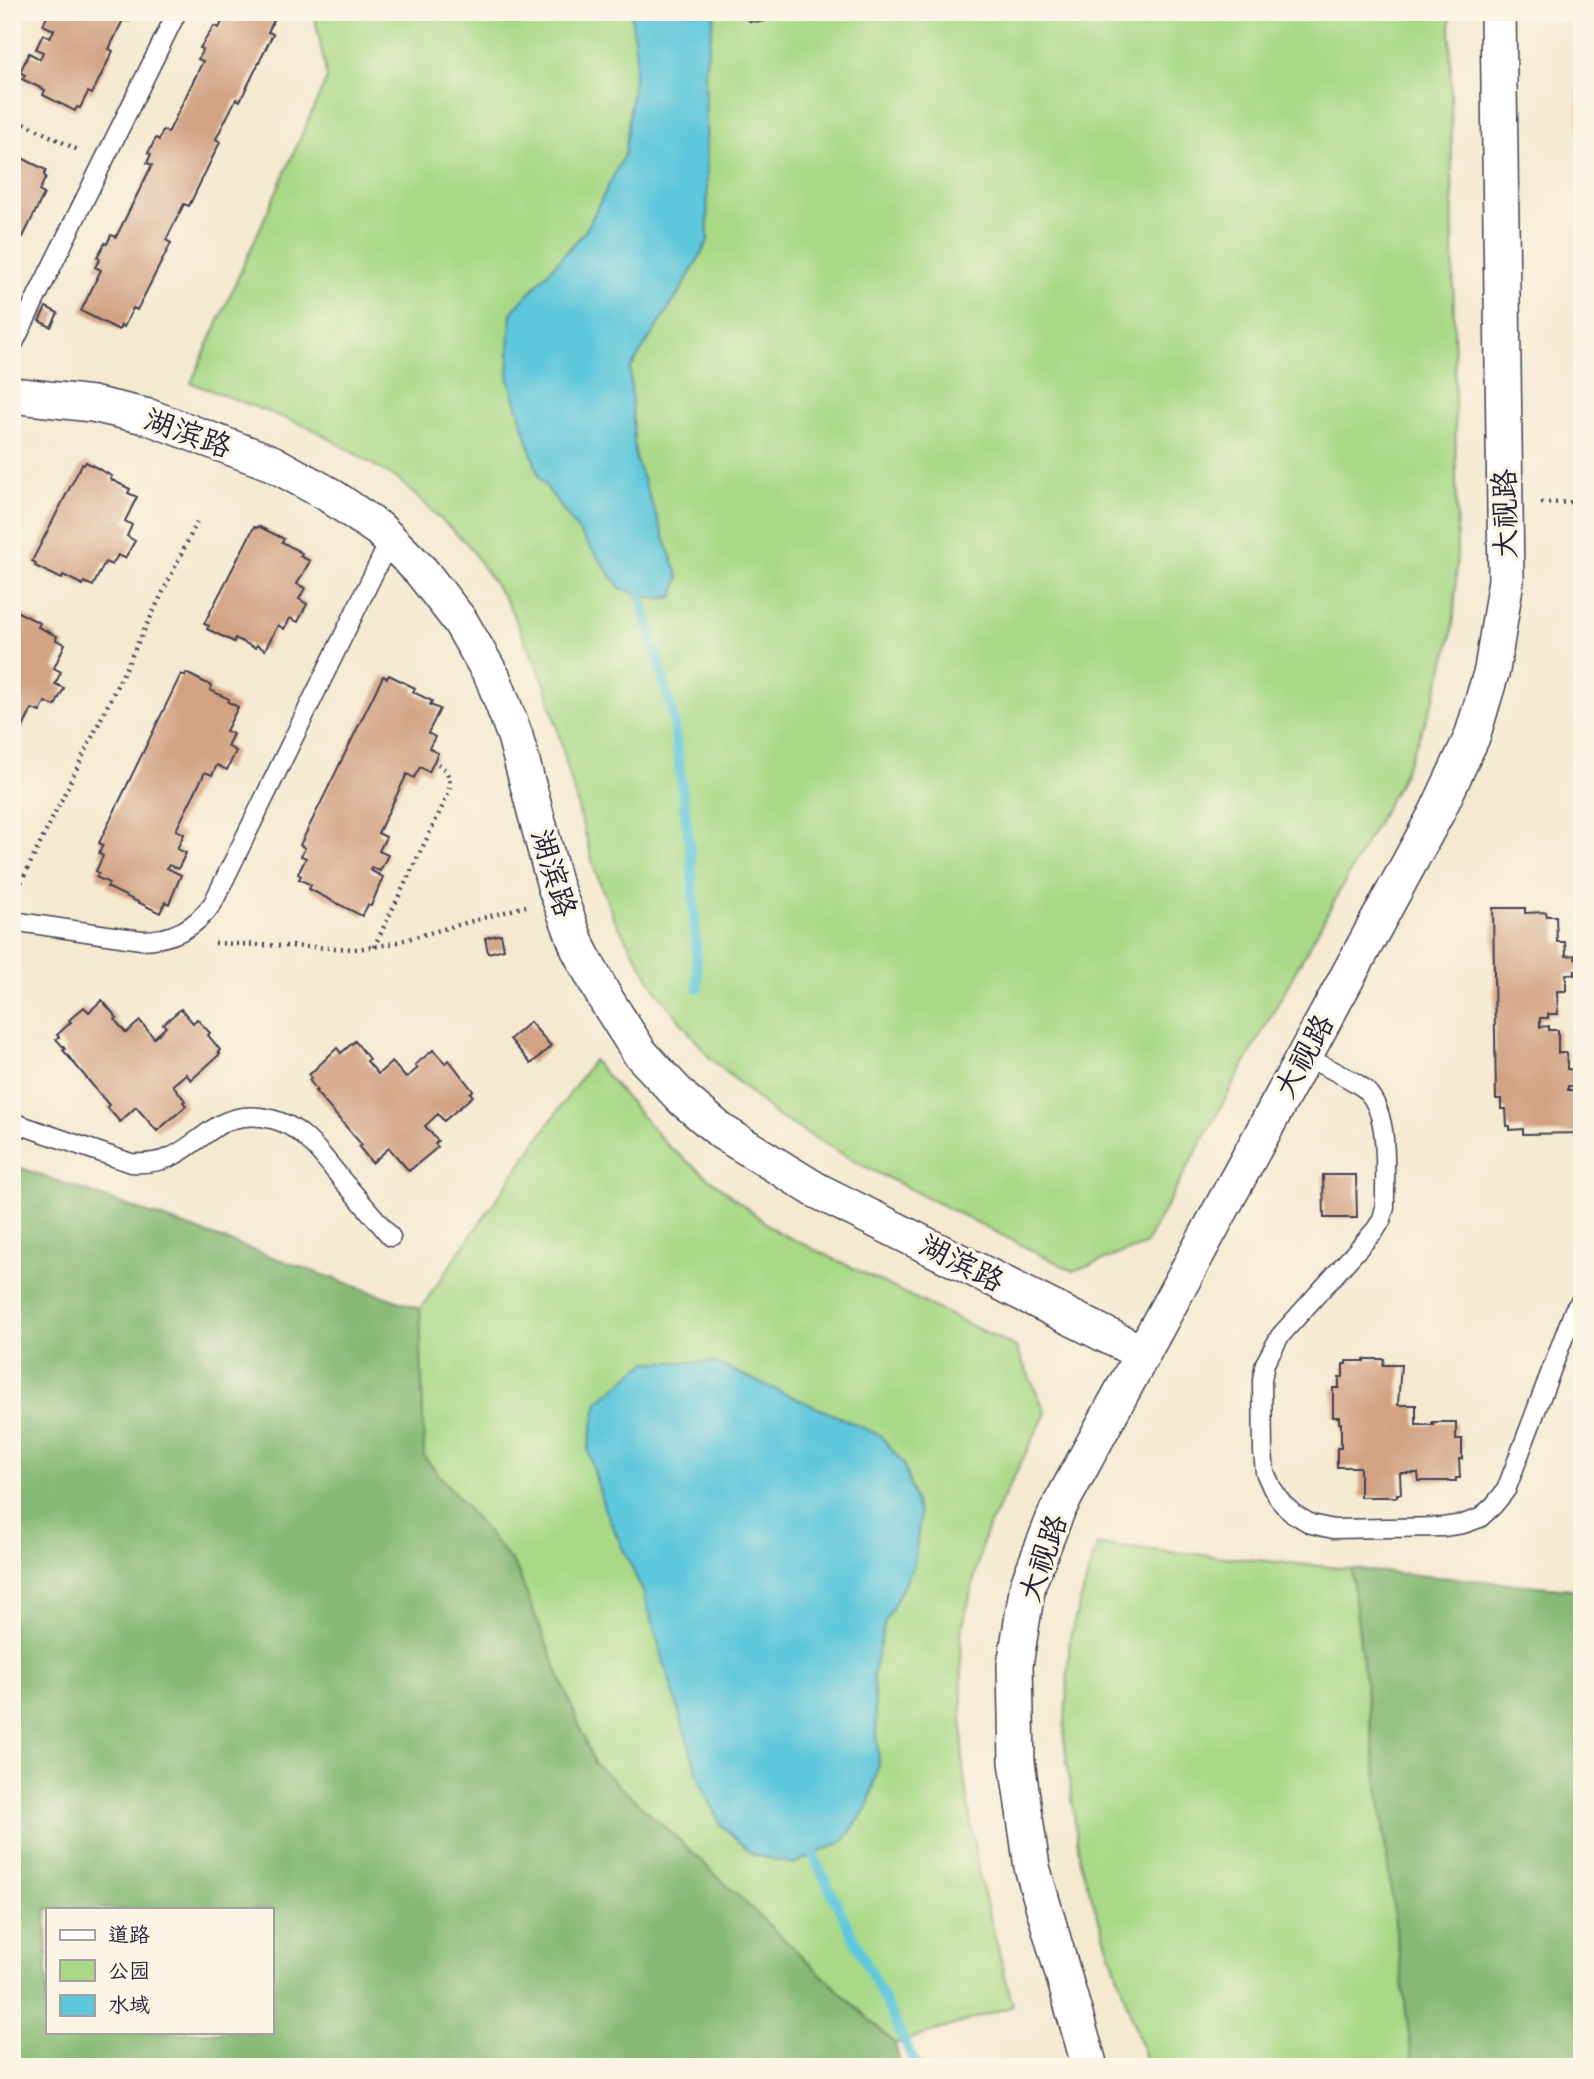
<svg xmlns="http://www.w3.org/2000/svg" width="1594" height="2079" font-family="Itim,'LXGW WenKai TC',sans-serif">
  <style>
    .green { fill: #a9d987; stroke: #667e61; stroke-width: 2 }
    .forest { fill: #86b974; stroke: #546e58; stroke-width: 2; fill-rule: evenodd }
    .water { fill: #5fc7db; stroke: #40748b; stroke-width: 2 }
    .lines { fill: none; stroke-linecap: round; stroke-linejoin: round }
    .stream { stroke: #5fc7db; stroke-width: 10 }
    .building { fill: #d2a283 }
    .service-casing { stroke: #424051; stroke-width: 21 }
    .minor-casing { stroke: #424051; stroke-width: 38 }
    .path { stroke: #424051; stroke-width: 4.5; stroke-dasharray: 2 5; stroke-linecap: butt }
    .service { stroke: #fff; stroke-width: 18 }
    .minor { stroke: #fff; stroke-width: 35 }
    .labels { text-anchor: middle; stroke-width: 7; stroke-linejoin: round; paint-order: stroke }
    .street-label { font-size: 30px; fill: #22223b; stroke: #fcf5e5 }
  </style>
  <rect width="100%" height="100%" fill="#fcf5e5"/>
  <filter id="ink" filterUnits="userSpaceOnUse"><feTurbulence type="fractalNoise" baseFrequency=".0143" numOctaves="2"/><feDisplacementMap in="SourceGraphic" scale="14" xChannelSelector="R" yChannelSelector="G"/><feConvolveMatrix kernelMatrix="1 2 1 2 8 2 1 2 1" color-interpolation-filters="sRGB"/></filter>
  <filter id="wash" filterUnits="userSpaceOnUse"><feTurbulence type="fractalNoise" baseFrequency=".00686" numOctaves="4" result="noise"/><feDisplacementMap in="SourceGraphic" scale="28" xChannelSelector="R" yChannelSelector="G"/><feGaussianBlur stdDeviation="1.57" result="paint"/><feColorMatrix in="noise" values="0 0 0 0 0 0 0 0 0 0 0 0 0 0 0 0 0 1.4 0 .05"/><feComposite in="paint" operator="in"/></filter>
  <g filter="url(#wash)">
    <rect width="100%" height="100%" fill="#f5e9d0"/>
    <path class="green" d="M 314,12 L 1450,12 L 1457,552 C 1456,574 1456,596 1454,618 C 1446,676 1423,730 1399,783 L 1145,1245 L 1073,1271 L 860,1164 L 777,1116 L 709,1057 L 658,993 L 614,919 L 595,871 L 545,683 L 508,604 L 468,545 L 399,480 L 311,428 L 191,383 L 327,78 Z
      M 593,1060 L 668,1146 L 776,1231 L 1016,1347 L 1046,1413 L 985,1534 L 961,1633 L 963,1769 L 978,1871 L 1013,2006 L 895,2044 L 684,1845 L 594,1763 L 516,1567 L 424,1457 L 420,1309 Z
      M 1097,1545 L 1351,1569 L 1413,2067 L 1148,2067 L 1080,1862 L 1064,1738 L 1070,1636 Z"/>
    <path class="forest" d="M 12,1165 L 420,1309 L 424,1457 L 516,1567 L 594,1763 L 684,1845 L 895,2044 L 901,2067 L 12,2067 ZM 47,1909 L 271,1909 L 271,2032 L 47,2032 Z
      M 1351,1569 L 1582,1590 L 1582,2067 L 1413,2067 Z"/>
    <path class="water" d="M 631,12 L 715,12 L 705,68 L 708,241 L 681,290 L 630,369 L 635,457 L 679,578 L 673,597 L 656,599 L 620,588 L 539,477 L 508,376 L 511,313 L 586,230 L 625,153 L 636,57 Z
      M 646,1362 L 713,1362 L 880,1435 L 903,1463 L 920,1516 L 914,1565 L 885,1622 L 873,1675 L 879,1763 L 868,1806 L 844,1841 L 793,1864 L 752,1854 L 721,1825 L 700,1782 L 643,1592 L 604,1508 L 588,1449 L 598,1402 Z"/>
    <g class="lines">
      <path class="stream" d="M 640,594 L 672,712 L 691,856 L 698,988
        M 810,1842 L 813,1855 L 917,2067"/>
    </g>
    <g id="blocks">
      <path class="building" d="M 49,12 L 133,12 L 129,21 L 124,18 L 109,49 L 113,51 L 92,94 L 88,92 L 80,108 L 77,107 L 75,111 L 43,95 L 45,90 L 22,79 L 25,75 L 20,72 L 29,53 L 40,59 L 43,52 L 36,49 L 43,34 L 50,38 L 54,30 L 43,25 Z
        M 227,12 L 278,12 L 268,32 L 273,34 L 240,101 L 236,99 L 216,139 L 220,142 L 189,206 L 184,204 L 166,240 L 171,243 L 137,310 L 133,308 L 124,327 L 121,325 L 119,330 L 81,311 L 101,270 L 95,267 L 100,259 L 97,257 L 105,243 L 107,244 L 111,235 L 116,237 L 152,165 L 147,163 L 151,154 L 148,153 L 156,138 L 159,140 L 163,130 L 168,133 L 203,61 L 198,59 L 203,49 L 200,48 L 214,26 L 219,28 Z
        M 1578,12 L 1582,12 L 1582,136 L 1579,136 Z
        M 14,154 L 46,170 L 44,175 L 46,177 L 39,191 L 44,194 L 23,237 L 17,235 L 12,245 L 12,158 Z
        M 46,307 L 58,313 L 51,327 L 39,321 Z
        M 86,462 L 112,476 L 110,479 L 130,489 L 128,493 L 137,497 L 125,521 L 132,525 L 127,536 L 135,541 L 125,558 L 118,555 L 112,565 L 105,562 L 93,586 L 84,582 L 83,585 L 63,575 L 62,579 L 35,566 L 36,563 L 32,561 L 82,464 L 84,465 Z
        M 258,526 L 284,539 L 282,542 L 302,553 L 300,556 L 310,561 L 297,584 L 305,588 L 299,599 L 307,604 L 298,622 L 290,618 L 284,629 L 278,625 L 265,650 L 257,645 L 255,648 L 235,638 L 234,642 L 207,629 L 209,626 L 204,624 L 254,527 L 257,528 Z
        M 14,610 L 40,623 L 38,627 L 57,636 L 56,640 L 65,644 L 54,668 L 61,672 L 55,684 L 64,688 L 55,706 L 45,702 L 40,712 L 32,709 L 12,750 L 12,613 Z
        M 186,673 L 212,686 L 210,690 L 229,699 L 228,702 L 238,707 L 226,731 L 233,734 L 227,746 L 236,751 L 227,770 L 217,765 L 212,775 L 205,772 L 176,830 L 184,834 L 177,849 L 186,853 L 178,869 L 169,865 L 167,868 L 181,875 L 169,904 L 165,902 L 160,913 L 107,887 L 109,883 L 96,877 L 99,873 L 96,871 L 103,856 L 99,853 L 103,845 L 99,843 L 181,674 L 185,676 Z
        M 389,675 L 415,688 L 413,692 L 432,701 L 430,705 L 440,709 L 428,733 L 435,737 L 429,748 L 438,753 L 429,772 L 420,767 L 414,778 L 407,774 L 378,833 L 386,837 L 379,851 L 388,855 L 380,871 L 371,867 L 370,870 L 383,877 L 371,906 L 368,905 L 362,916 L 309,889 L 311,885 L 299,879 L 301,876 L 298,874 L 306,858 L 301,856 L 305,848 L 300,845 L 383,676 L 387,678 Z
        M 1493,908 L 1525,908 L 1525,913 L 1546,912 L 1547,916 L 1556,916 L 1557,942 L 1565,942 L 1566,956 L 1575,955 L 1575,959 L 1581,959 L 1582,971 L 1575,971 L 1575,975 L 1566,974 L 1566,991 L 1557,991 L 1558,1014 L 1548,1014 L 1548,1018 L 1540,1018 L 1540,1027 L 1549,1026 L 1549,1030 L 1558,1030 L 1558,1053 L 1567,1053 L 1567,1069 L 1577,1070 L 1577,1072 L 1582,1072 L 1582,1083 L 1577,1083 L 1577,1086 L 1568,1086 L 1568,1090 L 1582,1090 L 1581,1133 L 1523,1134 L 1523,1129 L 1510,1130 L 1510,1126 L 1507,1126 L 1506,1109 L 1501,1109 L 1501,1099 L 1496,1099 Z
        M 501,934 L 504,949 L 488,953 L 485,938 Z
        M 102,1000 L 117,1018 L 115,1020 L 126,1033 L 140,1021 L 154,1038 L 166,1027 L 163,1024 L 181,1009 L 193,1023 L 197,1019 L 210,1033 L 208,1035 L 220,1050 L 218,1052 L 220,1054 L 191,1080 L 186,1074 L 173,1085 L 185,1101 L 183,1102 L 186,1106 L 157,1131 L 136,1107 L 120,1122 L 107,1107 L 109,1105 L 63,1050 L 65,1049 L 56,1039 L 59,1037 L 57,1035 L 71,1022 L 69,1020 L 84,1007 L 89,1012 Z
        M 530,1022 L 551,1046 L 531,1064 L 510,1039 Z
        M 355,1041 L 369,1059 L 367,1061 L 378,1074 L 392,1062 L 406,1078 L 418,1068 L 415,1065 L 433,1050 L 445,1063 L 449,1060 L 473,1091 L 470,1093 L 473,1096 L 444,1121 L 438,1114 L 425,1126 L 438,1141 L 435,1144 L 438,1147 L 409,1171 L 389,1148 L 372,1163 L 359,1147 L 362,1145 L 315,1091 L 317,1090 L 309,1080 L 311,1078 L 309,1075 L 337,1048 L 341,1053 Z
        M 1323,1175 L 1356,1175 L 1357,1218 L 1324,1218 Z
        M 1364,1359 L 1384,1359 L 1383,1365 L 1401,1365 L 1398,1405 L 1416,1405 L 1416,1425 L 1433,1425 L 1432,1422 L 1456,1422 L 1456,1439 L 1462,1439 L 1462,1459 L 1459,1459 L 1460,1478 L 1456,1478 L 1456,1481 L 1419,1481 L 1418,1473 L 1400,1473 L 1401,1494 L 1397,1494 L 1397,1497 L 1360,1497 L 1360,1467 L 1337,1467 L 1337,1448 L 1341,1448 L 1341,1423 L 1339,1423 L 1339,1417 L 1333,1417 L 1333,1388 L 1339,1388 L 1339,1377 L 1343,1377 L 1343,1364 L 1346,1364 L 1346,1361 L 1364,1361 Z"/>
    </g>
  </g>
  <g filter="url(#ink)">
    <use href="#blocks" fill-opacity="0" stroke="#424051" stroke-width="2"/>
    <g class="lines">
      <defs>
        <path id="service" d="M 753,12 L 761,12
          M 12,347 L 177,12
          M 12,921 L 141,940 C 172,940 195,929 213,903 L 390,540
          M 1304,1056 C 1323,1066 1345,1075 1362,1087 C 1392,1109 1384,1173 1385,1207 L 1382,1219 L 1376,1229 L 1280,1336 L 1265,1363 L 1262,1380 L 1263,1452 L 1265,1472 L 1272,1488 L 1282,1503 L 1294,1514 L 1311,1524 L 1333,1529 L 1443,1527 L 1463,1524 L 1480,1518 L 1494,1505 L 1506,1490 L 1574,1310 L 1582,1299
          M 12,1122 L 131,1163 C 172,1165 182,1150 213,1129 C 242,1108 282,1115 307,1139 C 320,1151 331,1166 342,1180 C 359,1199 375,1218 391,1237"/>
        <path id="minor" d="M 12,395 L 92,404 L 149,417 L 272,463 L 328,494 L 379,529 L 421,571 L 460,621 L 493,678 L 515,736 L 555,886 L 579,950 L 605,998 L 640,1053 L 683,1099 L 722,1132 L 816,1190 L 1142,1353
          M 1090,2067 L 1032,1867 L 1017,1762 L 1015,1665 L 1028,1584 L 1057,1511 L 1437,812 L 1472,737 L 1492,670 L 1506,580 L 1498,12"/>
      </defs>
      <use href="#service" class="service-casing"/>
      <use href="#minor" class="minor-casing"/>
      <path class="path" d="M 12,117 L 80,151
        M 1541,503 L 1582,502
        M 15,895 L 199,518
        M 215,943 L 358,949 L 390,944 L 526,906
        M 374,947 L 449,793 C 451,779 449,772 438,764"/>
      <use href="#service" class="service"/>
      <use href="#minor" class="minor"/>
    </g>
  </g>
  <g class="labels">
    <g class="street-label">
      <text transform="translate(188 433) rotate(20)" y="10">湖滨路</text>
      <text transform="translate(1505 514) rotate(-91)" y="10">大视路</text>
      <text transform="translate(554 873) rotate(73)" y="10">湖滨路</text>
      <text transform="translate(1304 1056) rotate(-61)" y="10">大视路</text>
      <text transform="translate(962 1263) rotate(27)" y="10">湖滨路</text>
      <text transform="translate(1043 1558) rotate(-71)" y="10">大视路</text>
    </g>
  </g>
  <rect width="1594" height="2079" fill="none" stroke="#fcf5e5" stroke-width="42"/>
  <rect x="46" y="1908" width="228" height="126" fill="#fcf5e5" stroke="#a5a1a1" stroke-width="2"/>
  <rect x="60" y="1930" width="35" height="10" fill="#ffffff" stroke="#a5a1a1" stroke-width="2"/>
  <text x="108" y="1942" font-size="21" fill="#22223b">道路</text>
  <rect x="60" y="1960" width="35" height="21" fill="#a9d987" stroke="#a5a1a1" stroke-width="2"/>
  <text x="108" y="1978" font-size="21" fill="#22223b">公园</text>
  <rect x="60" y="1995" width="35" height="21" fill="#5fc7db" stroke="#a5a1a1" stroke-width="2"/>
  <text x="108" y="2012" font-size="21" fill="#22223b">水域</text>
</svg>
